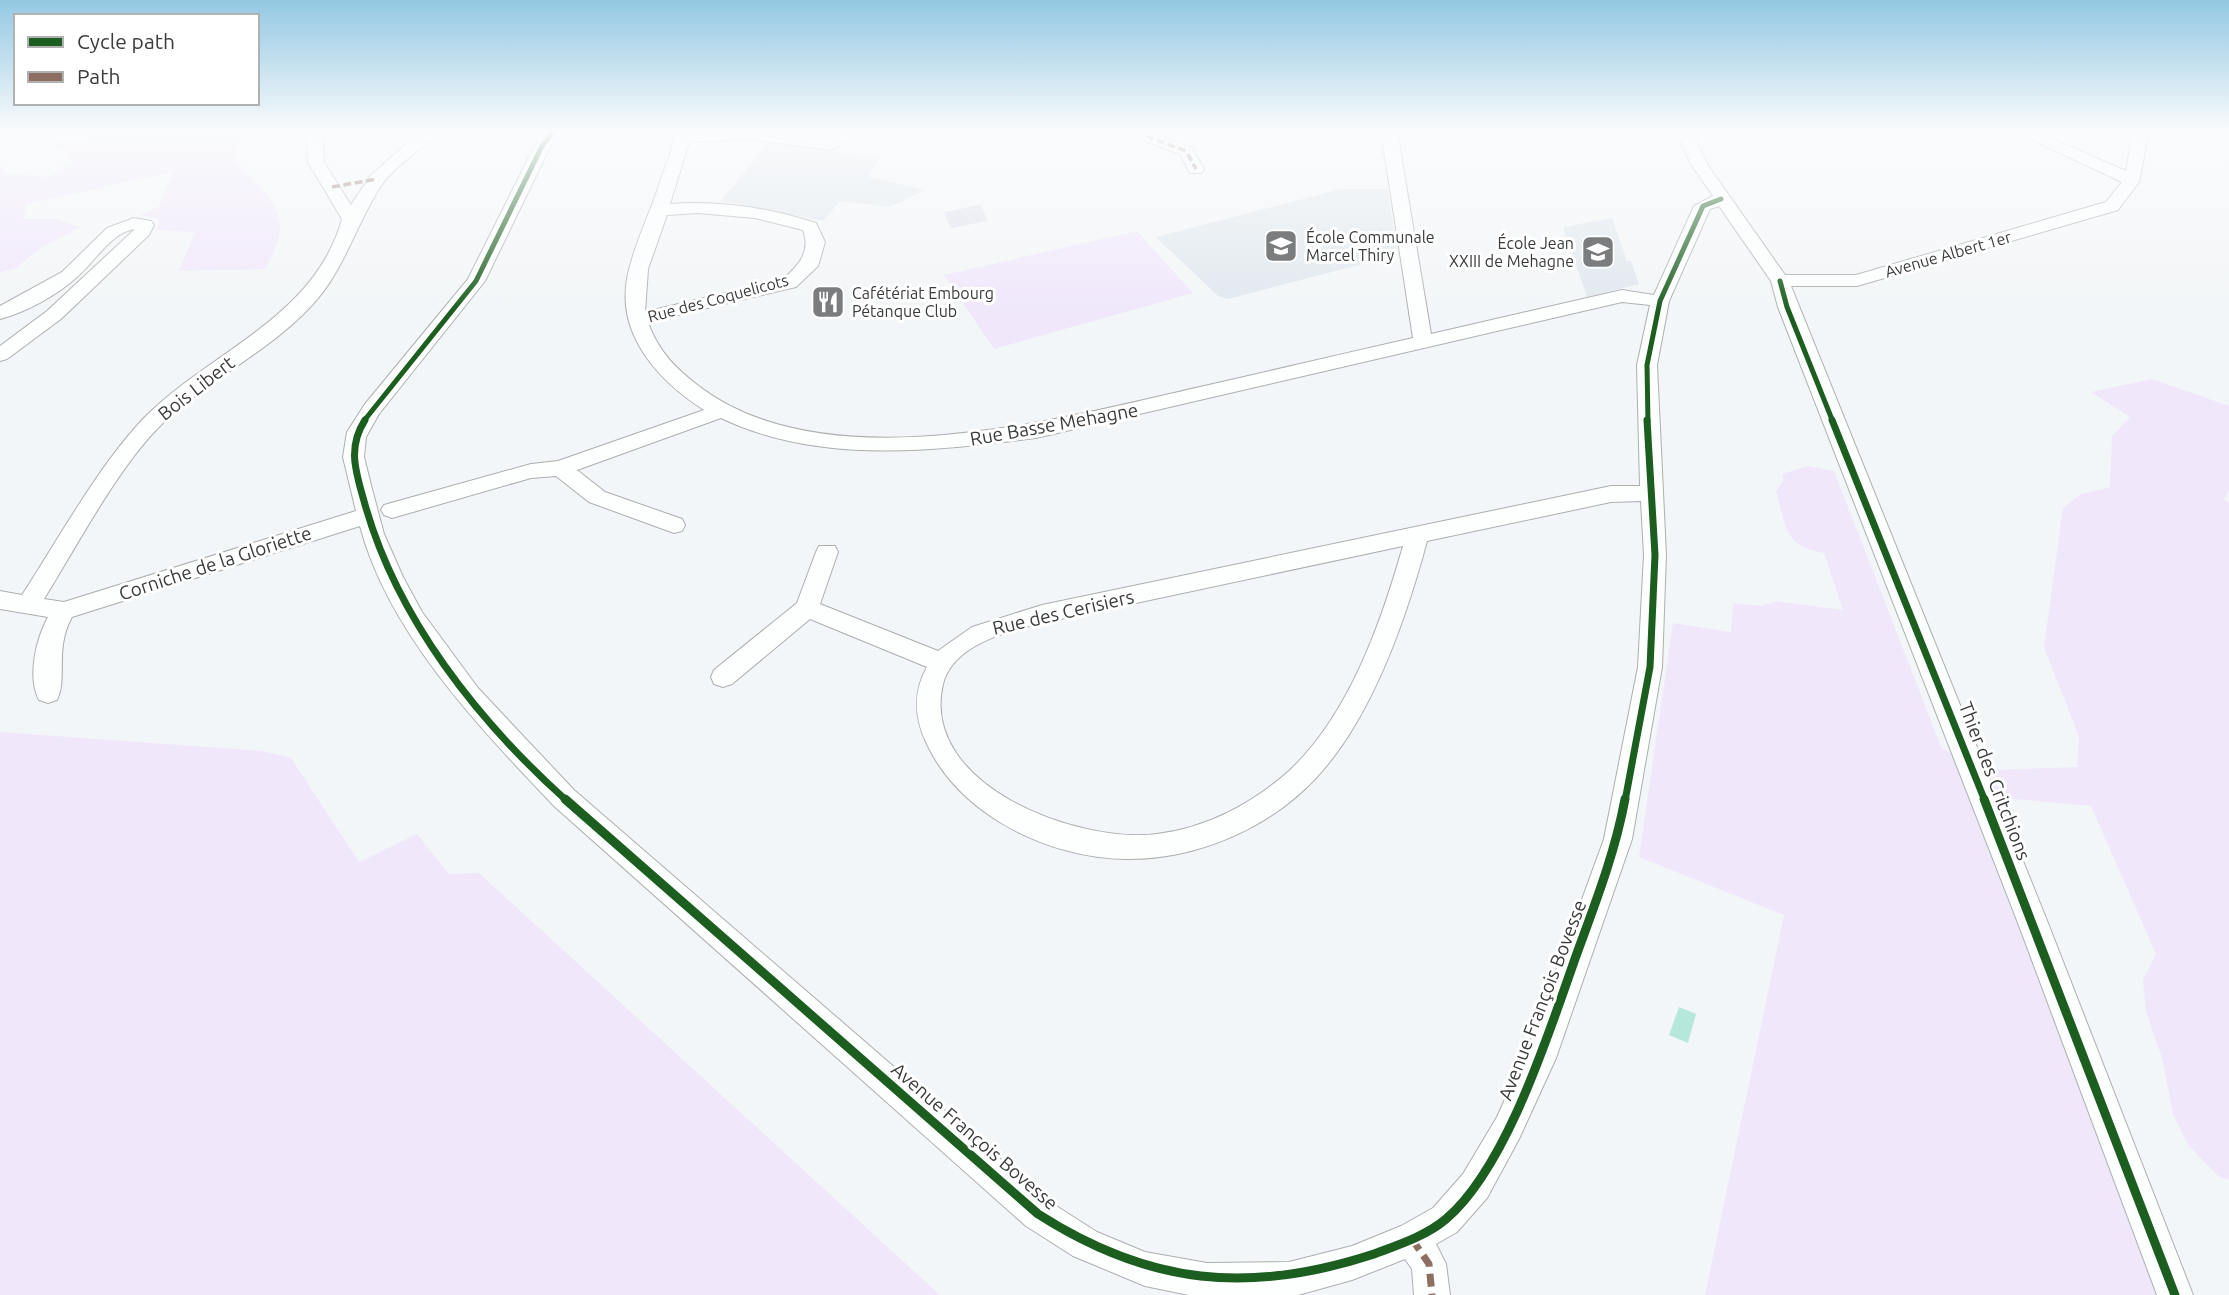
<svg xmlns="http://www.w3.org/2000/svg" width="2229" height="1295" font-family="Ubuntu,sans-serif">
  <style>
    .built { fill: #e0e8ee }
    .green { fill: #f0e7fb }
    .water { fill: #b5e7db }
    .building { fill: #dfe2ed }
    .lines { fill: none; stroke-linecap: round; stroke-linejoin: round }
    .minor-casing { stroke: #acaeb0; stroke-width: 2 }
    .minor { fill: #fdfefe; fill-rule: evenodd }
    .quiet-far1 { stroke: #8d6e63; stroke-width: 3.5; stroke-dasharray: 8 3.5; stroke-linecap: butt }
    .quiet { stroke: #8d6e63; stroke-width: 7; stroke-dasharray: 13 7; stroke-linecap: butt }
    .cycleway-far2-casing { stroke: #fff; stroke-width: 9 }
    .cycleway-far1-casing { stroke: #fff; stroke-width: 11 }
    .cycleway-casing { stroke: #fff; stroke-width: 13 }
    .cycleway-far2 { stroke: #1b5e20; stroke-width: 5 }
    .cycleway-far1 { stroke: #1b5e20; stroke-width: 7 }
    .cycleway { stroke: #1b5e20; stroke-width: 9 }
    .labels { text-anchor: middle; stroke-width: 6; stroke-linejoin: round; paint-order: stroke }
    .far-poi-label { font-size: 16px; fill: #393b3d; stroke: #fff; text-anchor: start }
    .far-street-label { font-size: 16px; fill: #393b3d; stroke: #fff }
    .street-label { font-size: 19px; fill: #393b3d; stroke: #fff }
  </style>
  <rect width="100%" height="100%" fill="#f3f6f8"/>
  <path class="built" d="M 769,141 L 879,159 L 869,177 L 925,190 L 890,207 L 840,201 L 823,221 L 721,201 Z
    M 1341,189 L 1388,189 L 1397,255 L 1228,299 L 1218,296 L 1156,237 Z
    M 1612,218 L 1627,261 L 1631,261 L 1639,284 L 1587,297 L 1563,227 Z"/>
  <path class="green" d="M 29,131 L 39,131 L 65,142 L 116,131 L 241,131 L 236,161 C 272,203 298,214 265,269 L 179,271 L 195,232 L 157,230 L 159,219 L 139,215 L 159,207 L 172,172 L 26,204 L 23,219 L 56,219 L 80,227 L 39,249 L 15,269 L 0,272 L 0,167 L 11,174 L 47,177 L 73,162 L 62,149 Z
    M 1137,231 L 1193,293 L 994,349 L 944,275 Z
    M 2152,379 L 2229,406 L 2229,490 L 2224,500 L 2229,503 L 2229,1180 L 2219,1177 L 2188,1145 L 2173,1114 L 2162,1058 L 2146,1012 L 2143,980 L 2156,954 L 2091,806 L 1973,795 L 2163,1295 L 1705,1295 L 1784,915 L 1639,857 L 1673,623 L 1731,632 L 1733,603 L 1762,606 L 1777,601 L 1843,610 L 1824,553 C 1784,547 1786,526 1776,491 L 1783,481 L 1782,474 L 1808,466 L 1834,471 L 1942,749 L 1992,770 L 2077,767 L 2079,737 L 2044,647 L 2063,508 L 2081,494 L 2110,487 L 2112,436 L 2130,417 L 2091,392 Z
    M 0,732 L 262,751 L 291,758 L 359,862 L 417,834 L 449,874 L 479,873 L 940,1295 L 0,1295 Z"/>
  <path class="water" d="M 1679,1007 L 1696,1014 L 1688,1043 L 1669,1035 Z"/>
  <path class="building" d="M 980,205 L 988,221 L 951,228 L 944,212 Z"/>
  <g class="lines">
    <defs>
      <path id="minor" d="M 306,131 L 322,131 L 324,162 L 351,205 L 371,175 L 421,131 L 438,131 C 422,152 395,164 381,186 C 358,221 346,264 319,297 C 277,348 211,377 163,423 C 119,465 77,546 44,599 L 64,602 L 356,511 L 343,457 L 347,432 L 365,404 L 468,279 L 536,143 L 546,131 L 562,131 L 550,147 L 485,281 L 379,414 L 366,437 L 364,457 L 372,489 L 384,534 L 403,577 L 422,612 L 478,688 L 574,790 L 1050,1202 L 1097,1232 L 1145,1252 L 1207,1263 L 1289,1262 L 1352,1246 L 1401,1226 L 1433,1208 L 1463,1174 L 1497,1117 L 1526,1053 L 1604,839 L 1638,667 L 1644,555 L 1641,501 L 1611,502 L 1427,541 C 1406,619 1372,719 1315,779 C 1268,829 1195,860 1126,859 C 1048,858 959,815 926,742 C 914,716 913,692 927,667 L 810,619 L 732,684 L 723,687 L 714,684 L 711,677 L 714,670 L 797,603 L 816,552 L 819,546 L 835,546 L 838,552 L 820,604 L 938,651 L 972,627 L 1042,605 L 1611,486 L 1640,486 L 1637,365 L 1650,305 L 1622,302 L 1036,438 C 932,451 819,465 721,418 L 577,470 L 605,492 L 682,519 L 685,525 L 682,531 L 674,533 L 589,502 L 556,476 L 531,478 L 392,518 L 384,515 L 381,510 L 384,505 L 531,464 L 558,461 L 704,410 C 659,381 617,336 627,279 C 633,246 650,214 660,182 C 665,166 674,148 674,131 L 762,131 L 827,140 L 836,131 L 853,131 L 837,148 L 831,150 L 750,139 L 689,142 L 670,204 C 720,200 769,208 816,223 L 825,242 L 818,266 L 796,287 L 648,322 C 658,351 676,369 700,387 C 827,483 1059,419 1200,387 C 1271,371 1342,354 1413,338 L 1381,131 L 1397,131 L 1431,334 L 1622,290 L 1654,295 L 1694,206 L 1713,196 L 1691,164 L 1676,131 L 1692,131 L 1707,164 L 1785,275 L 1856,275 L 2106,202 L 2122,182 L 2013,131 L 2034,131 L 2126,171 L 2133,131 L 2149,131 L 2139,182 L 2118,210 L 1857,286 L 1791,286 L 2048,923 L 2193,1295 L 2157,1295 L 2018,923 L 1778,307 L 1771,281 L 1719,206 L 1710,209 L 1669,301 L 1657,365 L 1666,555 L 1662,667 L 1632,839 L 1556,1058 L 1519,1139 L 1487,1198 L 1457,1232 L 1436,1244 L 1446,1264 L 1450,1295 L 1414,1295 L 1412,1269 L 1405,1259 L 1352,1280 L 1298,1295 L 1189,1295 L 1145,1286 L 1073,1256 L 1026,1226 L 554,806 C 480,728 388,633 360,526 L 72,617 C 54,649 68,678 57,700 L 48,703 L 39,700 C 27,677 36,639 48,617 L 0,609 L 0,591 L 22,595 C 58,540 101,461 147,415 C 213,350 315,317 342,219 L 308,162 ZM 698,213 L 755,218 L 803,230 C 811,252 799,265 783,279 L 645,312 L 648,269 L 667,215 ZM 1403,546 C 1381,623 1349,715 1289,771 C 1252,804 1206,828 1157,834 C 1079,844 919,786 943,684 C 953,644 1009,631 1042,623 Z
        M 1146,131 L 1192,148 L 1204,169 L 1202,173 L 1190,173 L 1180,154 L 1140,139 L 1140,133 Z
        M 134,218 L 151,221 L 154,225 L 149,235 L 61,319 L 7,359 L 0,361 L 0,346 L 47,311 L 135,229 C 111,232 95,262 77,277 C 57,295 27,312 0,319 L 0,306 L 62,272 L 107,228 Z"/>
    </defs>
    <use href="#minor" class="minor-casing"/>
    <use href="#minor" class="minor"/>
    <path class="quiet-far1" d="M 1146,136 L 1186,151 L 1196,169
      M 332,187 L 377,179"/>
    <path class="quiet" d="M 1412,1239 L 1429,1264 L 1432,1295"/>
    <defs>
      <path id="cycleway-far2" d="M 1780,281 L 1787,307 L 1833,422
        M 363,422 L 476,281 L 542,146 L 554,131
        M 1648,422 L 1647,365 L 1660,301 L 1703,206 L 1721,199"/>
      <path id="cycleway-far1" d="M 365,420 C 347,448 356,472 364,501 C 396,618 478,721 567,801
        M 1832,420 L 1985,801
        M 1625,801 L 1650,667 L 1655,555 L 1647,420"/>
      <path id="cycleway" d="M 565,799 L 1038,1214 C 1149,1285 1249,1295 1374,1254 C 1398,1245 1426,1236 1446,1219 C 1507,1167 1549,1032 1576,956 C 1595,904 1615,853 1625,799
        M 1984,799 L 2175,1295"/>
    </defs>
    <use href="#cycleway-far2" class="cycleway-far2-casing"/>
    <use href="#cycleway-far1" class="cycleway-far1-casing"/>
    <use href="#cycleway" class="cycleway-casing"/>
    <use href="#cycleway-far2" class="cycleway-far2"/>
    <use href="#cycleway-far1" class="cycleway-far1"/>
    <use href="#cycleway" class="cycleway"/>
  </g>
  <linearGradient id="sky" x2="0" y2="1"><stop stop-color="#93c8e3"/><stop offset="0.42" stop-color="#fafbfc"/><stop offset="1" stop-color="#fafbfc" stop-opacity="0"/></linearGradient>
  <rect width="2229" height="312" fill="url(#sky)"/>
  <defs>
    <symbol id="school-square" viewBox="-11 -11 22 22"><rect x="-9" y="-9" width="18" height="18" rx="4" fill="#7a7c7e" stroke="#fff"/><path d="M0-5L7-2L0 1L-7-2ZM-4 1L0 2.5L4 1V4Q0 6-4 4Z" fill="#fff"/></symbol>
    <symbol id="restaurant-square" viewBox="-11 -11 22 22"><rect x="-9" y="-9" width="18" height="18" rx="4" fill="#7a7c7e" stroke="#fff"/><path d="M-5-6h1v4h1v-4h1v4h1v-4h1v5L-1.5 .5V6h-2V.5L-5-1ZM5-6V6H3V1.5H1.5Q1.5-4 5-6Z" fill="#fff"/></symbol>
  </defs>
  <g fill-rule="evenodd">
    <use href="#school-square" x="1262" y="227" width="38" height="38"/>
    <use href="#school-square" x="1579" y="233" width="38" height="38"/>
    <use href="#restaurant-square" x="809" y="283" width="38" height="38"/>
  </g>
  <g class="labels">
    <g class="far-poi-label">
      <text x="1306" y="243">École Communale<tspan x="1306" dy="18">Marcel Thiry</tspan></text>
      <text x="1574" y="249" text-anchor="end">École Jean<tspan x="1574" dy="18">XXIII de Mehagne</tspan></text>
      <text x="852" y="299">Cafétériat Embourg<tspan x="852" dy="18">Pétanque Club</tspan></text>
    </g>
    <g class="far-street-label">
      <text transform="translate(1948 254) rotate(-16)" y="6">Avenue Albert 1er</text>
      <text transform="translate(718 298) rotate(-15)" y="6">Rue des Coquelicots</text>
    </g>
    <g class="street-label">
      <text transform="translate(196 388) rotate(-38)" y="7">Bois Libert</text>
      <text transform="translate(1054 424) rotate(-10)" y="7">Rue Basse Mehagne</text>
      <text transform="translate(215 563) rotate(-18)" y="7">Corniche de la Gloriette</text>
      <text transform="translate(1063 612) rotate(-13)" y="7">Rue des Cerisiers</text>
      <text transform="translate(1995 781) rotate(69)" y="7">Thier des Critchions</text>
      <text transform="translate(1542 1000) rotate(-69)" y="7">Avenue François Bovesse</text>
      <text transform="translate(975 1136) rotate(41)" y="7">Avenue François Bovesse</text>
    </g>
  </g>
  <rect x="14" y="14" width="245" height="91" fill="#ffffff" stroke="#b0b1b1" stroke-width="2"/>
  <rect x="28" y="37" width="35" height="10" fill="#1b5e20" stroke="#b0b1b1" stroke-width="2"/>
  <text x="77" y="49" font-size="21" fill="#393b3d">Cycle path</text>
  <rect x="28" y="72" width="35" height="10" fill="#8d6e63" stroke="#b0b1b1" stroke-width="2"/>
  <text x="77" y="84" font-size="21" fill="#393b3d">Path</text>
</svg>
